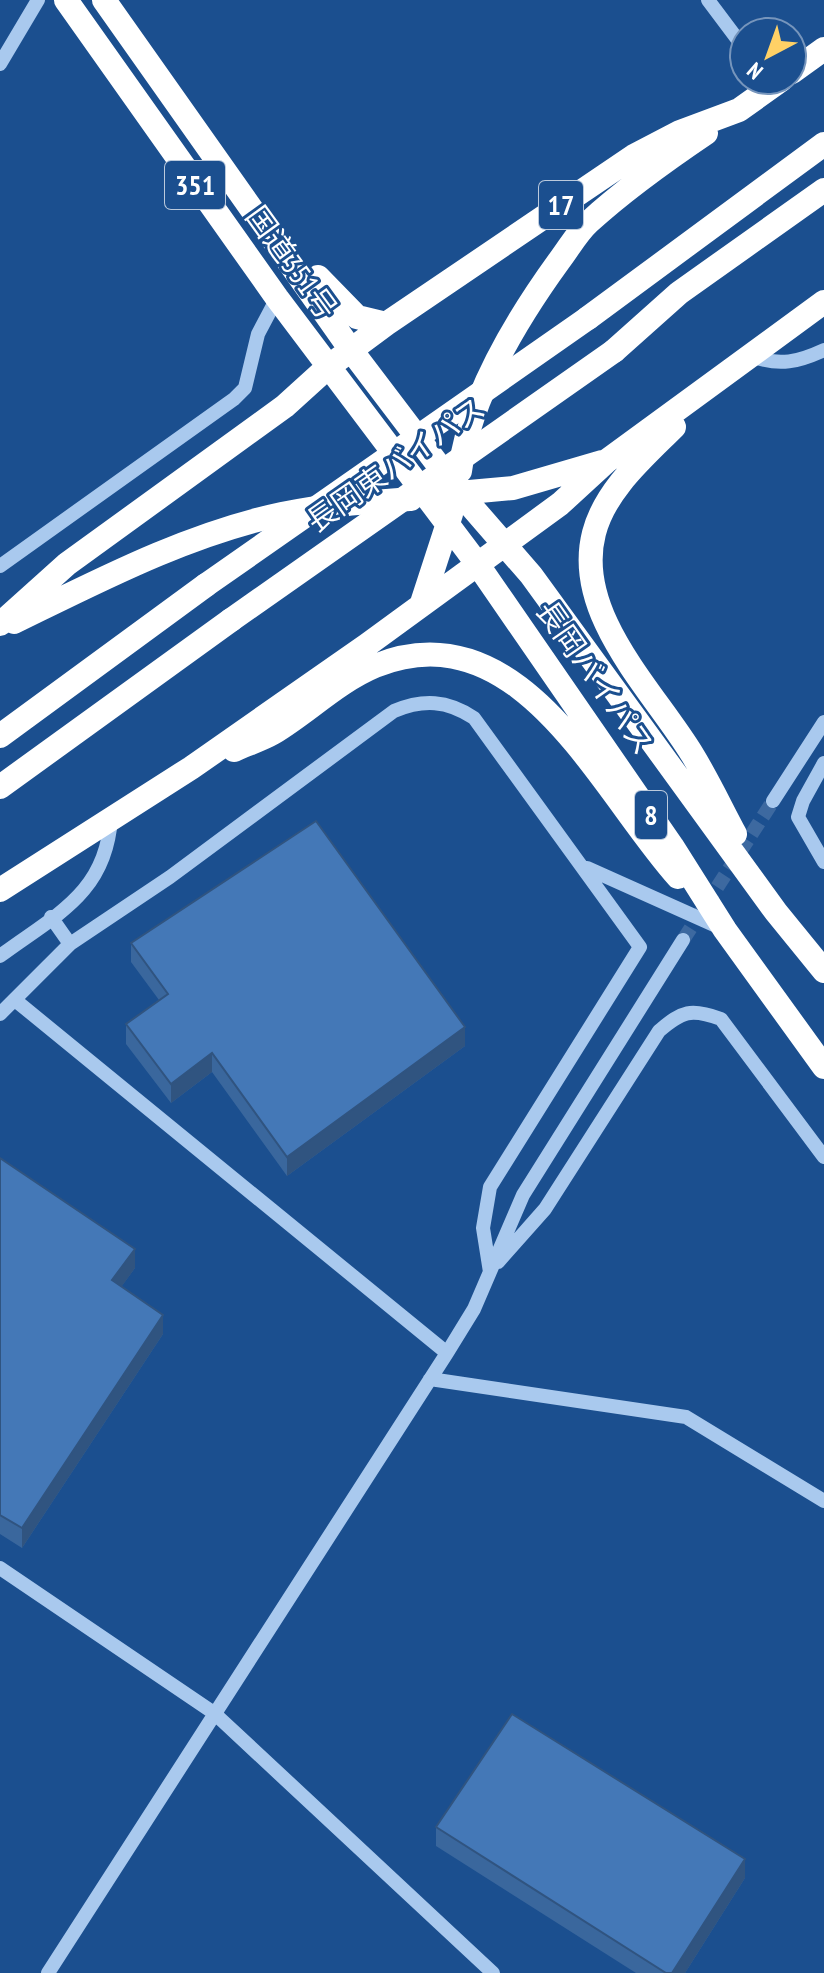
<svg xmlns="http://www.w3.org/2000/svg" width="824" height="1973" font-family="'PT Sans Narrow','Noto Sans JP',sans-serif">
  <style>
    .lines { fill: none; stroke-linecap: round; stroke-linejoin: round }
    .minor-tunnel { stroke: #3d69a0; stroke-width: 14; stroke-dasharray: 14 7; stroke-linecap: butt }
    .minor { stroke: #a9c9ee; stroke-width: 14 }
    .highway { stroke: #fff; stroke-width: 24 }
    .highway-bridge { stroke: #fff; stroke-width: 24 }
    .wall { fill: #3a679d }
    .shaded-wall { fill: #305480 }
    .building { fill: #4478b7; stroke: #305480; stroke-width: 2 }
    .labels { text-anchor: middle; stroke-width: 6; stroke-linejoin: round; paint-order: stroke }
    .shield { fill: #1b4f8f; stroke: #bbcadd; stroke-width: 2 }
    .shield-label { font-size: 28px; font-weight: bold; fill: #fff }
    .street-label { font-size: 30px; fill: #fff; stroke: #1b4f8f }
  </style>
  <rect width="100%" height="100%" fill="#1b4f8f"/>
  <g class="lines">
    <path class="minor-tunnel" d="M 683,940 L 773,801"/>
    <path class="minor" d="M 708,0 L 744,48
      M 0,64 L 38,0
      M 754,357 C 780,366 798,362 824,350
      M 0,566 L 234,399 L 245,388 L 258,334 L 277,298
      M 824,763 L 803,801 L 798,817 L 824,862
      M 773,801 L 824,722
      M 587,868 L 721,928
      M 51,917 L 70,944
      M 0,956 C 55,915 106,894 111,818
      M 15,1000 L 447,1353
      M 0,1014 L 70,944 L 170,877 L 394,711 C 423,699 447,700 474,718 L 640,947 L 490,1187 L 483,1228 L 490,1272
      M 498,1262 L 545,1209 L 659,1031 C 682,1011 691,1008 721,1019 L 824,1157
      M 430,1379 L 686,1417 L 824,1501
      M 0,1568 L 214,1713 L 493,1973
      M 48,1973 L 447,1353 L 474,1309 L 523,1195 L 683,940"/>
    <path class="highway" d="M 66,0 L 277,298 L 476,562 L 672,846 L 725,930 L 824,1067
      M 104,0 L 351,350 L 458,491 L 531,575 L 776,912 L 824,971
      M 792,72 L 824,49
      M 318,277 L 357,317 L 386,324
      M 588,318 L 824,144
      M 614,351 L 679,293 L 824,190
      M 674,427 C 644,457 605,490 594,533 C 573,614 653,690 692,754 C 708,780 721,808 735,834
      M 460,471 C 469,398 517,319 559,261 C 569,248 577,233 589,222 C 625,189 666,160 706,133
      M 447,494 L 513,488 L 602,462
      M 422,603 L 451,514
      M 14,622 C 100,580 188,534 282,514 C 324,505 368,502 411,499
      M 0,624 L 67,564 L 285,406 L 328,367 L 386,324 L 634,156 L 680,132 L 739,110 L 781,80
      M 0,736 L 206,585
      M 234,750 C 247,744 261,740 273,733 C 308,712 337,682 375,666 C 520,607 600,790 678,877
      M 0,787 L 231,620
      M 0,890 L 191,768 L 367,645 L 560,504 L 608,460 L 824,302"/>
    <path class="highway-bridge" d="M 206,585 L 588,318
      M 231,620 L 614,351"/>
  </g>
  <path class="wall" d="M 131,943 L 465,1046 L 287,1176 L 212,1072 L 171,1103 L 126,1044 L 126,1024 L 159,1000 L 131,962 Z
    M 0,1158 L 135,1268 L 121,1287 L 163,1334 L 22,1548 L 0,1534 Z
    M 436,1827 L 745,1878 L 685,1973 L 636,1973 L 436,1846 Z"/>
  <path class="shaded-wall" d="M 465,1027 L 465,1046 L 287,1176 L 287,1157 Z
    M 212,1053 L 212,1072 L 171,1103 L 171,1084 Z
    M 135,1249 L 135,1268 L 112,1300 L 112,1280 Z
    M 163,1315 L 163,1334 L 22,1548 L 22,1528 Z
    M 745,1859 L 745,1878 L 685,1973 L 672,1973 Z"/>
  <path class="building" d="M 316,821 L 465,1027 L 287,1157 L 212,1053 L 171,1084 L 126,1024 L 168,994 L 131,943 Z
    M 0,1158 L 135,1249 L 112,1280 L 163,1315 L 22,1528 L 0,1515 Z
    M 512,1714 L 745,1859 L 672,1973 L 666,1973 L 436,1827 Z"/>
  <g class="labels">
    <g class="shield">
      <rect x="165" y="161" width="60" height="48" rx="6"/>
      <rect x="539" y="181" width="44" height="48" rx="6"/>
      <rect x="635" y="791" width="32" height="48" rx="6"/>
    </g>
    <g class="shield-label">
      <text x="195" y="195">351</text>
      <text x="561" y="215">17</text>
      <text x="651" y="825">8</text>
    </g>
    <g class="street-label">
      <text transform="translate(291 263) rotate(54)" y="10">国道351号</text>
      <text transform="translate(396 465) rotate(-35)" y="10">長岡東バイパス</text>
      <text transform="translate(595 678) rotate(55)" y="10">長岡バイパス</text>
    </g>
  </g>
  <g transform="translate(768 56) rotate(221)"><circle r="38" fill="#1b4f8f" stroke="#7695bc" stroke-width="2"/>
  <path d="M0-6L14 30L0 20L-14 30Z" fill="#ffd166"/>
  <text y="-12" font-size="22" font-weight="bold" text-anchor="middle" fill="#ffffff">N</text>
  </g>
</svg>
